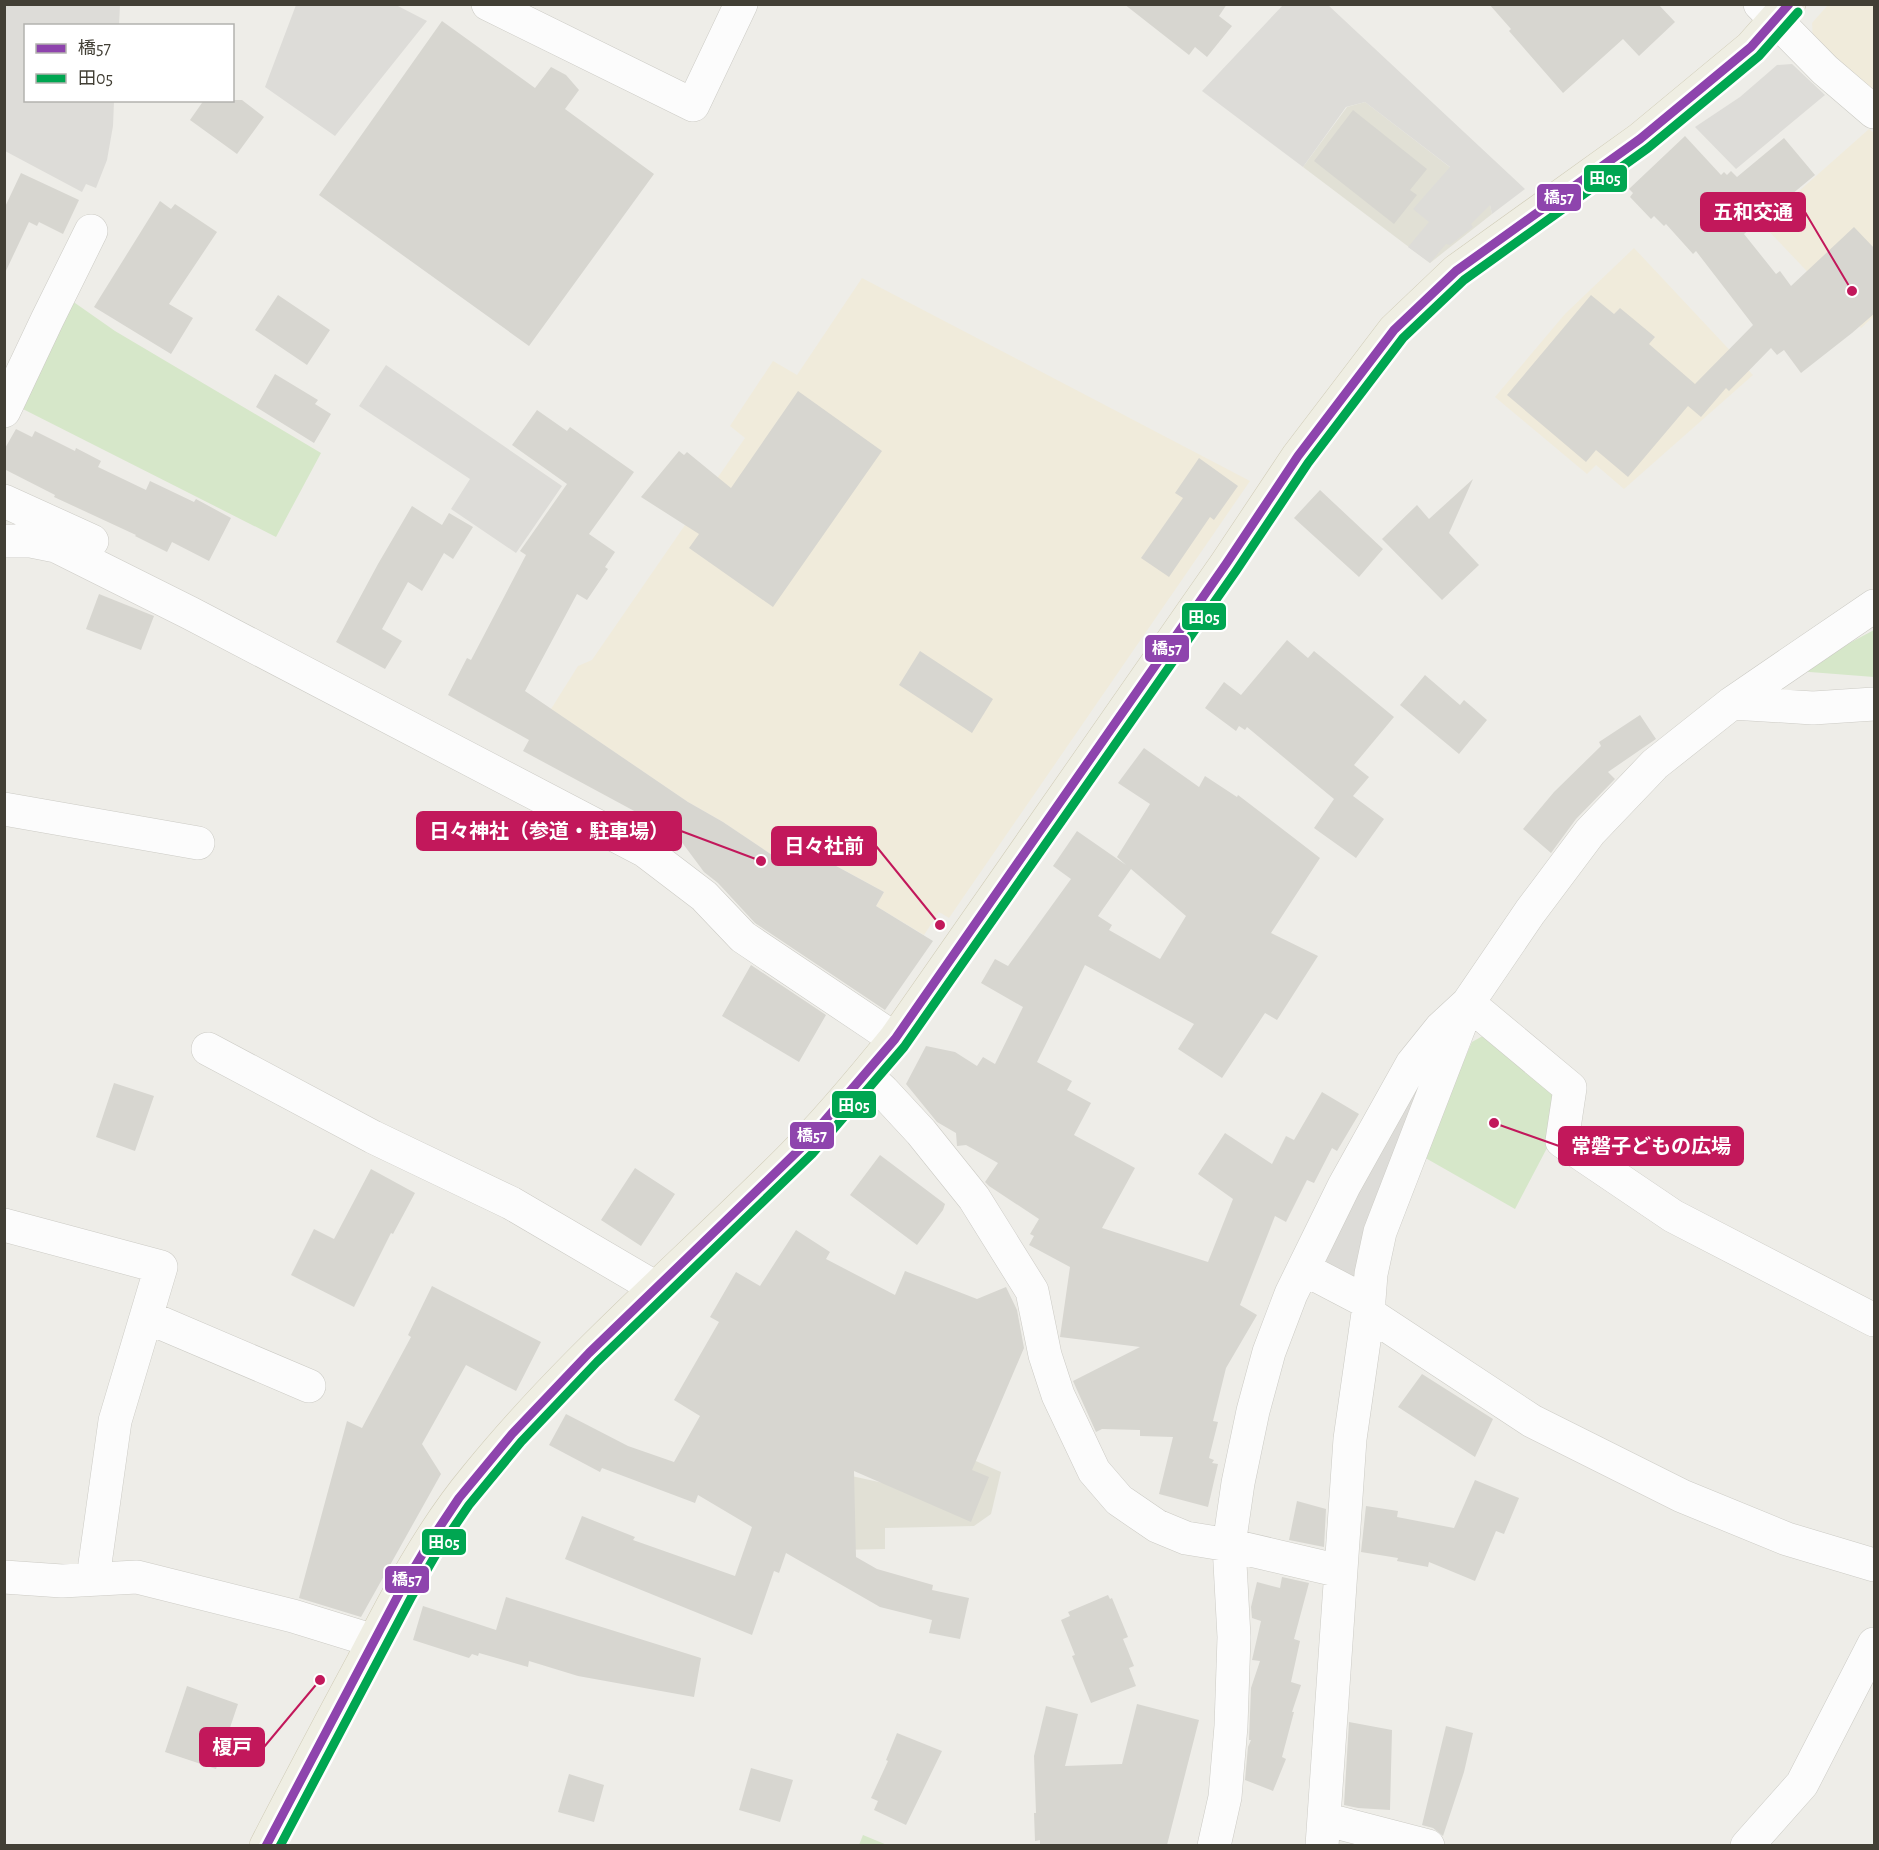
<svg xmlns="http://www.w3.org/2000/svg" width="1879" height="1850" font-family="'Alegreya Sans','Noto Sans JP',sans-serif">
  <style>
    .residential { fill: #e1e0d5 }
    .commercial { fill: #f0ebdb }
    .green { fill: #d6e7c9 }
    .parking { fill: #dddcd8 }
    .building { fill: #d7d6d0; fill-rule: evenodd }
    .lines { fill: none; stroke-linecap: round; stroke-linejoin: round }
    .minor-casing { stroke: #cccbc5; stroke-width: 34 }
    .major-casing { stroke: #cfcbb6; stroke-width: 34 }
    .minor { stroke: #fcfcfc; stroke-width: 33 }
    .major { stroke: #efeee3; stroke-width: 33 }
    .bus-1-casing { stroke: #fff; stroke-width: 14 }
    .bus-2-casing { stroke: #fff; stroke-width: 14 }
    .bus-1 { stroke: #8e44ad; stroke-width: 9 }
    .bus-2 { stroke: #00a651; stroke-width: 9 }
    .leader { fill: none; stroke: #c2185b; stroke-width: 2 }
    .callout-dot { fill: #c2185b; stroke: #fff; stroke-width: 2 }
    .callout { fill: #c2185b; stroke: #c2185b; stroke-width: 2 }
    .callout-label { font-size: 20px; text-anchor: middle; font-weight: bold; fill: #fff }
    .line-badge { stroke: #fff; stroke-width: 2 }
    .badge-label { font-size: 16px; text-anchor: middle; font-weight: bold; fill: #fff }
  </style>
  <rect width="100%" height="100%" fill="#eeede8"/>
  <path class="residential" d="M 1365,102 L 1451,168 L 1490,205 L 1492,214 L 1430,263 L 1303,167 L 1347,107 Z
    M 921,1437 L 1001,1472 L 991,1514 L 974,1526 L 885,1528 L 885,1549 L 786,1551 L 806,1466 L 897,1486 Z"/>
  <path class="commercial" d="M 1828,5 L 1874,5 L 1874,98 L 1813,41 L 1812,23 Z
    M 1869,129 L 1874,133 L 1874,316 L 1861,328 L 1762,224 Z
    M 1634,248 L 1753,375 L 1624,489 L 1596,465 L 1587,474 L 1495,397 L 1565,314 Z
    M 862,278 L 1250,481 L 949,918 L 939,912 L 924,935 L 876,906 L 884,892 L 782,836 L 772,855 L 723,822 L 688,802 L 551,709 L 578,666 L 592,660 L 745,438 L 730,426 L 773,361 L 797,375 Z"/>
  <path class="green" d="M 65,296 L 115,331 L 321,453 L 276,537 L 15,405 Z
    M 1874,630 L 1874,677 L 1797,671 Z
    M 1488,1033 L 1556,1098 L 1547,1148 L 1515,1209 L 1422,1156 L 1472,1042 Z
    M 863,1835 L 887,1845 L 859,1845 Z"/>
  <path class="parking" d="M 1284,4 L 1328,5 L 1525,189 L 1492,214 L 1490,205 L 1471,224 L 1473,227 L 1450,245 L 1446,244 L 1430,263 L 1408,247 L 1429,222 L 1413,209 L 1450,167 L 1365,102 L 1346,107 L 1303,167 L 1202,91 Z
    M 4,5 L 120,5 L 119,25 L 26,26 L 26,100 L 114,101 L 113,126 L 107,160 L 96,188 L 86,184 L 82,192 L 5,151 Z
    M 296,5 L 396,5 L 427,21 L 335,136 L 265,87 Z
    M 1792,64 L 1825,95 L 1736,169 L 1695,127 L 1740,97 L 1777,65 Z
    M 386,365 L 562,486 L 516,553 L 451,509 L 470,479 L 359,406 Z
    M 1427,1074 L 1354,1286 L 1321,1267 L 1378,1143 Z"/>
  <path class="building" d="M 1124,4 L 1227,4 L 1219,16 L 1232,26 L 1207,57 L 1195,47 L 1189,55 Z
    M 1489,4 L 1658,4 L 1675,22 L 1639,56 L 1623,39 L 1563,93 L 1509,31 L 1511,29 Z
    M 442,21 L 535,88 L 551,67 L 566,75 L 579,90 L 565,109 L 654,174 L 529,346 L 319,195 Z
    M 204,100 L 242,100 L 264,117 L 237,154 L 190,120 Z
    M 1353,110 L 1427,169 L 1410,190 L 1417,195 L 1394,224 L 1314,161 Z
    M 1685,136 L 1721,175 L 1724,172 L 1727,175 L 1731,171 L 1737,177 L 1784,138 L 1815,175 L 1744,234 L 1776,274 L 1780,271 L 1791,286 L 1854,227 L 1875,249 L 1875,313 L 1852,333 L 1801,373 L 1784,350 L 1777,355 L 1771,348 L 1729,391 L 1726,388 L 1701,417 L 1688,406 L 1628,477 L 1596,450 L 1586,462 L 1507,395 L 1591,295 L 1614,314 L 1620,308 L 1655,337 L 1649,344 L 1695,384 L 1753,325 L 1696,251 L 1693,254 L 1666,224 L 1664,226 L 1654,216 L 1651,219 L 1630,197 L 1633,193 L 1629,189 Z
    M 21,173 L 79,200 L 63,234 L 39,222 L 37,226 L 29,222 L 4,275 L 4,209 Z
    M 160,201 L 171,209 L 175,204 L 217,232 L 169,304 L 193,318 L 171,354 L 94,307 Z
    M 278,295 L 330,330 L 307,365 L 255,330 Z
    M 275,374 L 318,400 L 315,404 L 331,414 L 314,443 L 256,407 Z
    M 798,391 L 882,451 L 773,607 L 689,548 L 699,534 L 641,497 L 679,451 L 684,455 L 687,452 L 731,488 Z
    M 537,410 L 567,431 L 570,427 L 634,472 L 589,534 L 615,552 L 605,567 L 608,569 L 587,600 L 577,594 L 525,691 L 688,802 L 723,822 L 772,855 L 781,836 L 884,892 L 876,906 L 933,941 L 885,1010 L 755,923 L 718,883 L 704,872 L 675,833 L 523,751 L 529,740 L 448,695 L 467,658 L 471,660 L 526,555 L 520,551 L 567,484 L 512,445 Z
    M 16,429 L 32,437 L 35,431 L 75,451 L 76,448 L 101,461 L 98,467 L 146,490 L 150,481 L 194,502 L 196,499 L 231,518 L 209,561 L 172,542 L 167,552 L 135,536 L 136,535 L 54,497 L 55,495 L 4,469 L 4,450 Z
    M 1199,458 L 1238,486 L 1214,520 L 1210,517 L 1169,577 L 1141,558 L 1183,498 L 1175,493 Z
    M 1473,479 L 1449,533 L 1479,565 L 1442,600 L 1382,539 L 1417,505 L 1429,519 Z
    M 1320,490 L 1383,549 L 1359,577 L 1294,518 Z
    M 412,506 L 442,525 L 449,513 L 473,527 L 453,559 L 444,553 L 422,591 L 408,582 L 382,629 L 402,641 L 385,669 L 336,642 L 378,564 Z
    M 99,594 L 154,616 L 141,650 L 86,629 Z
    M 1287,640 L 1308,658 L 1314,651 L 1394,717 L 1354,765 L 1369,777 L 1353,796 L 1384,819 L 1356,858 L 1314,828 L 1334,799 L 1247,727 L 1245,730 L 1239,726 L 1236,731 L 1205,708 L 1224,682 L 1241,695 Z
    M 920,651 L 993,699 L 972,733 L 899,685 Z
    M 1425,675 L 1460,705 L 1464,700 L 1487,720 L 1459,754 L 1400,705 Z
    M 1640,715 L 1656,739 L 1608,772 L 1615,779 L 1576,819 L 1551,853 L 1523,829 L 1554,792 L 1601,746 L 1599,742 Z
    M 1144,748 L 1199,787 L 1205,776 L 1237,797 L 1238,795 L 1320,858 L 1271,933 L 1318,956 L 1277,1020 L 1265,1013 L 1222,1078 L 1178,1049 L 1194,1024 L 1085,965 L 1037,1062 L 1072,1081 L 1067,1090 L 1091,1103 L 1074,1135 L 1135,1168 L 1102,1228 L 1208,1262 L 1233,1199 L 1198,1174 L 1225,1133 L 1272,1164 L 1286,1136 L 1294,1140 L 1322,1092 L 1359,1114 L 1337,1151 L 1332,1148 L 1314,1183 L 1307,1180 L 1286,1222 L 1275,1216 L 1240,1305 L 1257,1315 L 1226,1368 L 1213,1421 L 1218,1422 L 1209,1458 L 1214,1460 L 1212,1463 L 1218,1464 L 1208,1507 L 1159,1494 L 1173,1437 L 1140,1436 L 1140,1430 L 1102,1429 L 1096,1432 L 1073,1381 L 1140,1347 L 1060,1337 L 1070,1267 L 1029,1245 L 1034,1236 L 1030,1234 L 1039,1219 L 989,1186 L 985,1182 L 998,1163 L 966,1145 L 957,1146 L 956,1133 L 937,1122 L 906,1084 L 926,1046 L 955,1052 L 977,1066 L 983,1057 L 995,1064 L 1023,1007 L 981,983 L 995,959 L 1008,966 L 1071,879 L 1053,866 L 1077,831 L 1126,865 L 1117,857 L 1150,804 L 1118,783 ZM 1131,869 L 1186,916 L 1160,959 L 1109,930 L 1112,925 L 1098,916 Z
    M 751,965 L 826,1015 L 799,1062 L 722,1016 Z
    M 114,1083 L 154,1096 L 135,1151 L 96,1137 Z
    M 880,1155 L 945,1204 L 943,1210 L 917,1245 L 850,1195 Z
    M 635,1168 L 675,1194 L 641,1246 L 601,1220 Z
    M 371,1169 L 415,1193 L 393,1234 L 391,1233 L 354,1307 L 291,1275 L 314,1229 L 334,1239 Z
    M 796,1230 L 830,1252 L 826,1259 L 895,1295 L 905,1271 L 977,1299 L 1006,1287 L 1017,1310 L 1024,1348 L 972,1470 L 989,1477 L 971,1522 L 854,1471 L 856,1557 L 877,1569 L 933,1585 L 932,1590 L 969,1598 L 960,1639 L 929,1633 L 932,1620 L 880,1607 L 786,1553 L 779,1573 L 774,1571 L 752,1635 L 565,1559 L 582,1516 L 635,1537 L 633,1540 L 735,1576 L 752,1527 L 698,1495 L 695,1503 L 602,1468 L 600,1472 L 549,1445 L 566,1414 L 628,1446 L 674,1462 L 700,1416 L 674,1400 L 719,1322 L 710,1317 L 736,1272 L 760,1286 Z
    M 432,1286 L 541,1342 L 516,1391 L 466,1365 L 422,1444 L 441,1474 L 361,1617 L 299,1598 L 347,1421 L 362,1428 L 411,1337 L 408,1335 Z
    M 1422,1374 L 1493,1419 L 1475,1457 L 1398,1407 Z
    M 1475,1480 L 1519,1498 L 1504,1534 L 1496,1531 L 1475,1581 L 1429,1562 L 1428,1567 L 1397,1561 L 1398,1558 L 1361,1552 L 1366,1506 L 1398,1511 L 1397,1517 L 1454,1528 Z
    M 1297,1501 L 1326,1509 L 1324,1547 L 1289,1540 Z
    M 1282,1577 L 1309,1583 L 1294,1639 L 1300,1641 L 1291,1682 L 1301,1685 L 1292,1712 L 1294,1712 L 1282,1757 L 1286,1759 L 1273,1791 L 1245,1780 L 1248,1747 L 1251,1740 L 1249,1740 L 1251,1688 L 1260,1661 L 1252,1660 L 1261,1621 L 1252,1618 L 1251,1607 L 1257,1582 L 1280,1588 Z
    M 1108,1595 L 1110,1599 L 1112,1598 L 1128,1637 L 1123,1639 L 1134,1666 L 1129,1668 L 1136,1686 L 1091,1703 L 1072,1656 L 1075,1655 L 1061,1620 L 1070,1616 L 1068,1612 Z
    M 506,1597 L 701,1658 L 694,1697 L 578,1676 L 529,1661 L 528,1667 L 479,1653 L 478,1656 L 472,1654 L 469,1658 L 413,1640 L 423,1606 L 496,1630 Z
    M 187,1686 L 238,1704 L 216,1769 L 165,1752 Z
    M 1137,1704 L 1199,1720 L 1167,1845 L 1040,1845 L 1040,1840 L 1035,1841 L 1034,1813 L 1036,1813 L 1034,1756 L 1046,1706 L 1078,1714 L 1065,1766 L 1122,1764 Z
    M 1349,1722 L 1392,1730 L 1390,1810 L 1358,1808 L 1344,1805 Z
    M 1446,1726 L 1473,1733 L 1464,1772 L 1443,1836 L 1433,1828 L 1422,1825 Z
    M 897,1733 L 942,1751 L 906,1825 L 874,1810 L 878,1801 L 871,1798 L 888,1761 L 886,1760 Z
    M 751,1768 L 793,1780 L 780,1822 L 739,1810 Z
    M 569,1774 L 604,1785 L 594,1822 L 558,1812 Z"/>
  <g class="lines">
    <defs>
      <path id="minor" d="M 488,4 L 693,105 L 741,4
        M 1760,4 L 1825,70 L 1874,112
        M 4,411 L 47,320 L 91,231
        M 4,501 L 92,541
        M 4,541 L 31,541 L 56,546 L 190,613 L 645,851 L 704,896 L 743,937 L 895,1039
        M 1732,703 L 1813,708 L 1874,704
        M 4,809 L 198,843
        M 1468,1003 L 1570,1088 L 1562,1141 L 1673,1216 L 1874,1320
        M 208,1049 L 373,1137 L 511,1203 L 656,1288
        M 866,1075 L 883,1091 L 921,1132 L 974,1198 L 1032,1291 L 1045,1355 L 1058,1395 L 1094,1471 L 1119,1500 L 1157,1526 L 1186,1538 L 1229,1545 L 1340,1571
        M 4,1225 L 161,1267 L 115,1421 L 93,1578
        M 1304,1269 L 1369,1303
        M 1368,1313 L 1532,1421 L 1682,1496 L 1787,1539 L 1874,1565
        M 147,1317 L 309,1386
        M 4,1577 L 62,1581 L 137,1577 L 293,1616 L 374,1641
        M 1324,1819 L 1428,1846
        M 1214,1846 L 1225,1797 L 1231,1726 L 1234,1637 L 1229,1545 L 1238,1483 L 1253,1411 L 1269,1352 L 1291,1294 L 1344,1186 L 1412,1064 L 1441,1028 L 1468,1003 L 1530,912 L 1590,832 L 1655,764 L 1732,703 L 1874,606
        M 1322,1846 L 1350,1439 L 1368,1313 L 1371,1274 L 1380,1232 L 1463,1017
        M 1747,1846 L 1802,1784 L 1874,1644"/>
      <path id="major" d="M 266,1846 C 298,1784 330,1723 363,1662 C 396,1598 430,1532 476,1477 C 570,1361 684,1265 789,1160 C 827,1122 861,1081 895,1039 L 1226,564 L 1298,456 L 1394,330 L 1456,271 L 1640,139 L 1751,47 L 1789,4"/>
    </defs>
    <use href="#minor" class="minor-casing"/>
    <use href="#major" class="major-casing"/>
    <use href="#minor" class="minor"/>
    <use href="#major" class="major"/>
    <defs>
      <path id="bus-1" d="M 266,1846 L 401,1590 L 429,1543 L 459,1498 L 512,1434 L 589,1353 L 803,1146 L 895,1039 L 1226,564 L 1298,456 L 1394,330 L 1456,271 L 1640,139 L 1751,47 L 1789,4"/>
      <path id="bus-2" d="M 280,1846 L 412,1596 L 439,1549 L 469,1505 L 521,1442 L 597,1362 L 812,1154 L 904,1047 L 1236,571 L 1308,463 L 1403,338 L 1464,280 L 1648,148 L 1759,56 L 1798,12"/>
    </defs>
    <use href="#bus-1" class="bus-1-casing"/>
    <use href="#bus-2" class="bus-2-casing"/>
    <use href="#bus-1" class="bus-1"/>
    <use href="#bus-2" class="bus-2"/>
  </g>
  <path class="leader" d="M1852 291L1805 212M761 861L681 831M940 925L876 846M1494 1123L1559 1146M320 1680L264 1747"/>
  <g class="callout-dot">
    <circle cx="1852" cy="291" r="6"/>
    <circle cx="761" cy="861" r="6"/>
    <circle cx="940" cy="925" r="6"/>
    <circle cx="1494" cy="1123" r="6"/>
    <circle cx="320" cy="1680" r="6"/>
  </g>
  <g class="callout">
    <rect x="1701" y="193" width="104" height="38" rx="6"/>
    <rect x="417" y="812" width="264" height="38" rx="6"/>
    <rect x="772" y="827" width="104" height="38" rx="6"/>
    <rect x="1559" y="1127" width="184" height="38" rx="6"/>
    <rect x="200" y="1728" width="64" height="38" rx="6"/>
  </g>
  <g class="callout-label">
    <text x="1753" y="219">五和交通</text>
    <text x="549" y="838">日々神社（参道・駐車場）</text>
    <text x="824" y="853">日々社前</text>
    <text x="1651" y="1153">常磐子どもの広場</text>
    <text x="232" y="1754">榎戸</text>
  </g>
  <g class="line-badge">
    <rect x="1583" y="164" width="45" height="29" rx="6" fill="#00a651"/>
    <rect x="1536" y="183" width="46" height="29" rx="6" fill="#8e44ad"/>
    <rect x="1181" y="602" width="46" height="29" rx="6" fill="#00a651"/>
    <rect x="1144" y="634" width="46" height="29" rx="6" fill="#8e44ad"/>
    <rect x="831" y="1090" width="46" height="29" rx="6" fill="#00a651"/>
    <rect x="789" y="1121" width="46" height="29" rx="6" fill="#8e44ad"/>
    <rect x="421" y="1528" width="46" height="28" rx="6" fill="#00a651"/>
    <rect x="384" y="1565" width="46" height="29" rx="6" fill="#8e44ad"/>
  </g>
  <g class="badge-label">
    <text x="1605" y="184">田05</text>
    <text x="1559" y="203">橋57</text>
    <text x="1204" y="623">田05</text>
    <text x="1167" y="654">橋57</text>
    <text x="854" y="1111">田05</text>
    <text x="812" y="1141">橋57</text>
    <text x="444" y="1548">田05</text>
    <text x="407" y="1585">橋57</text>
  </g>
  <rect width="1879" height="1850" fill="none" stroke="#423f35" stroke-width="12"/>
  <rect x="24" y="24" width="210" height="78" fill="#ffffff" stroke="#b3b2ae" stroke-width="1.5"/>
  <rect x="36" y="44" width="30" height="9" fill="#8e44ad" stroke="#b3b2ae" stroke-width="1.5"/>
  <text x="78" y="54" font-size="18" fill="#423f35">橋57</text>
  <rect x="36" y="74" width="30" height="9" fill="#00a651" stroke="#b3b2ae" stroke-width="1.5"/>
  <text x="78" y="84" font-size="18" fill="#423f35">田05</text>
</svg>
